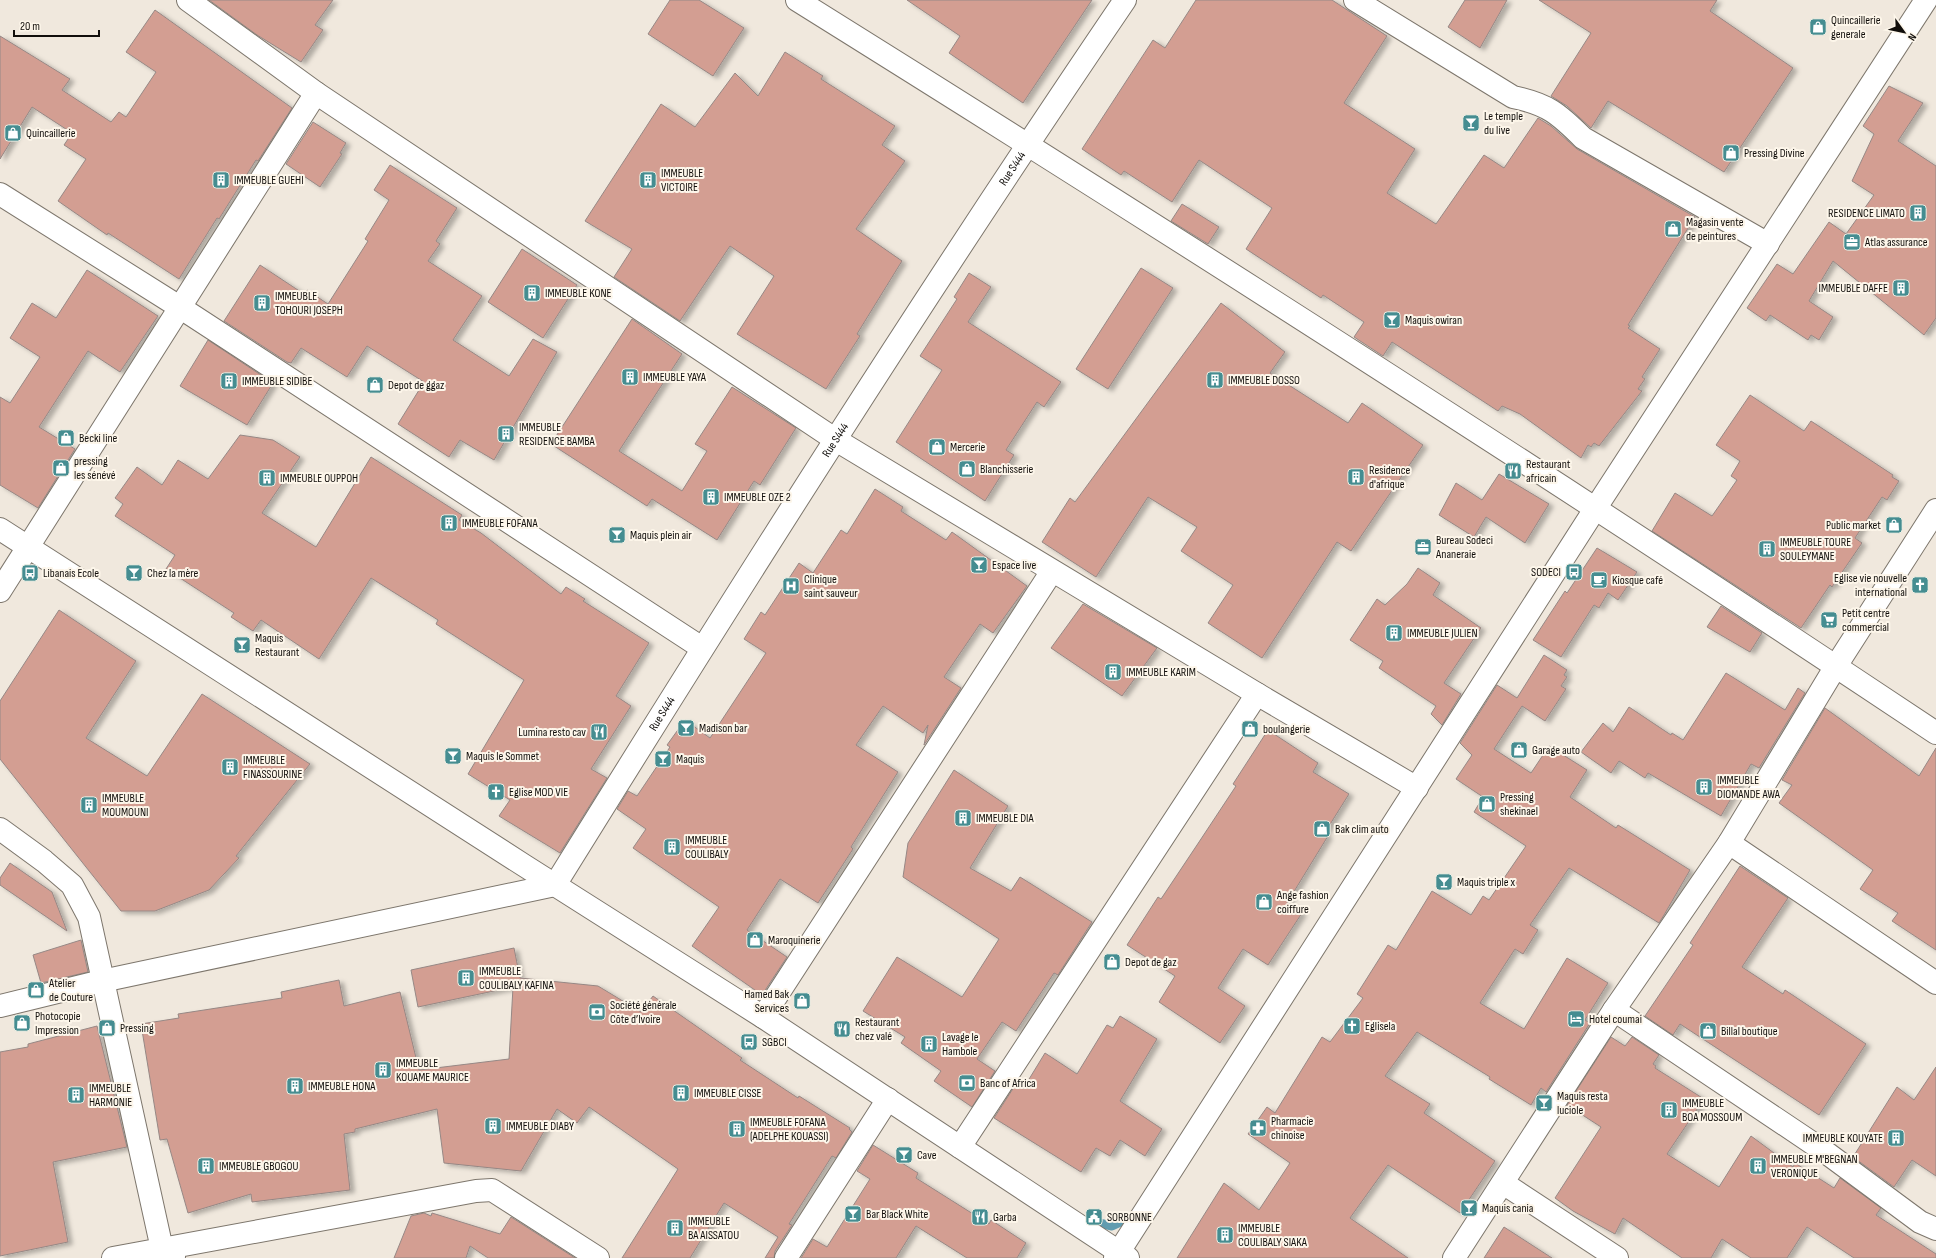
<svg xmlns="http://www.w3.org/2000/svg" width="1936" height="1258" font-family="'Sofia Sans Condensed',sans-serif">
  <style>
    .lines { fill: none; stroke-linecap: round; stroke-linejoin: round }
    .stream { stroke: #629caf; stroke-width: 9 }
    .building { fill: #d39e92; stroke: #968885; filter: url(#shadow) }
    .minor-casing { stroke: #7d766c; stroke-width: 24 }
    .tertiary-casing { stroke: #7d766c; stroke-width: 24 }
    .minor { stroke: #fff; stroke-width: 22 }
    .tertiary { stroke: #fff; stroke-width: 22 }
    .labels { text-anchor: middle; stroke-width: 4; stroke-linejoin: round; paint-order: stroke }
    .poi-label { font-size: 12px; fill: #110e0b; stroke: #fdf6ea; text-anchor: start }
    .street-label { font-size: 12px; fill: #110e0b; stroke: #fdf6ea }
  </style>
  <defs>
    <filter id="shadow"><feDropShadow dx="4.5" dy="2.5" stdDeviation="2" flood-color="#0004"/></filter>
  </defs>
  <rect width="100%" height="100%" fill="#f0e8dd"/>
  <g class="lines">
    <path class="stream" d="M 1099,1223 L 1112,1226 L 1125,1220"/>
  </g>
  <path class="building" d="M 209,0 L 333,0 L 315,25 L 323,30 L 301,62 L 257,35 Z
    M 670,0 L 699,0 L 744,28 L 713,76 L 648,34 Z
    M 907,0 L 1092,0 L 1023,103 L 949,53 L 960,36 Z
    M 1196,0 L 1332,0 L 1387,36 L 1344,103 L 1415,149 L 1387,193 L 1436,224 L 1484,155 L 1504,168 L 1538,118 L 1551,126 L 1577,149 L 1695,217 L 1628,325 L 1630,326 L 1628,328 L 1660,349 L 1642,377 L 1645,379 L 1638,389 L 1642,391 L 1599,446 L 1594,443 L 1591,447 L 1588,445 L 1581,458 L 1520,414 L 1502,406 L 1498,411 L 1392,342 L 1383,356 L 1354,337 L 1364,322 L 1323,295 L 1321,298 L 1246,249 L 1272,208 L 1199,160 L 1172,202 L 1124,171 L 1121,175 L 1082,149 L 1153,40 L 1165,48 Z
    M 1465,0 L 1507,0 L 1480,48 L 1448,27 Z
    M 1539,0 L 1717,0 L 1710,11 L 1793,68 L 1724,172 L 1608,101 L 1591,128 L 1567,106 L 1551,96 L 1591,33 Z
    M 155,10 L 292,108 L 258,161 L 256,160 L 219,219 L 217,218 L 179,279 L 108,233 L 107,235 L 58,201 L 86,159 L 64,145 L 72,133 L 32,107 L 0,159 L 0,36 L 70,79 L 62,90 L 111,122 L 119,112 L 126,117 L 156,72 L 126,52 Z
    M 785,52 L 823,76 L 821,79 L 895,126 L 882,145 L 905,161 L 856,229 L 902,261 L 857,334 L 860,336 L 826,389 L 737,334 L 774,276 L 730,246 L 680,321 L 614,277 L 632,249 L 585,221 L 661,104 L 695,127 L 735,73 L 758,96 Z
    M 1889,86 L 1923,103 L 1898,141 L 1936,166 L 1936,318 L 1924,335 L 1833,261 L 1809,301 L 1833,317 L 1819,340 L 1811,335 L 1808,340 L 1770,315 L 1766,321 L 1747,308 L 1777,264 L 1793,274 L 1829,222 L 1846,234 L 1874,195 L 1852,181 L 1874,134 L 1863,126 Z
    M 313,122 L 346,143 L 340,153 L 342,154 L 320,187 L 286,164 Z
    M 390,165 L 457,208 L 436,241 L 440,244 L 428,261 L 482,296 L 453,340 L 509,376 L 533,339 L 557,352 L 494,460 L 460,440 L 449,457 L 398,424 L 424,382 L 367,346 L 347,377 L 301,348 L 291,363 L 287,362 L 224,321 L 260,265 L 304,294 L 307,290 L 328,304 L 368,241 L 365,239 L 389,200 L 374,190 Z
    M 1182,204 L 1219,227 L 1208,244 L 1171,221 Z
    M 522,249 L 577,285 L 543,338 L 488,302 Z
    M 1141,268 L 1173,288 L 1108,389 L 1076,369 Z
    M 87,270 L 158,316 L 120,372 L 88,351 L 39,427 L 75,449 L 38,508 L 0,485 L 0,397 L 10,403 L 40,357 L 10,338 L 32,303 L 56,318 Z
    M 969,273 L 991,287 L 968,322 L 1061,382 L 1044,407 L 1037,402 L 1006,450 L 1014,455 L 985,501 L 896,442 L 942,370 L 920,356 L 957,299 L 954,297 Z
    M 1221,303 L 1285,352 L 1270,373 L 1348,423 L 1362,403 L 1423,445 L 1351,551 L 1337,542 L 1262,658 L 1208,623 L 1233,585 L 1181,551 L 1197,527 L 1148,497 L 1096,577 L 1042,542 L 1070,498 L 1075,502 Z
    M 632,319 L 682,354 L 619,451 L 682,491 L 707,451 L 695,444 L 732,387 L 796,428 L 760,485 L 754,481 L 717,540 L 652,499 L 647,506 L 551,444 Z
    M 208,340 L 273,383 L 247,425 L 180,386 Z
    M 1750,395 L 1804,431 L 1811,421 L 1893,475 L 1892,477 L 1899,481 L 1887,500 L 1882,497 L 1855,538 L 1862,543 L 1832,587 L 1830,585 L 1801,628 L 1652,531 L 1675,493 L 1712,516 L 1737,480 L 1731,476 L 1740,461 L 1716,445 Z
    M 240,435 L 273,440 L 300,457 L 262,513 L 316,547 L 371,457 L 462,515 L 459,520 L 481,533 L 561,594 L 566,587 L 585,599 L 583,601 L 649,643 L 616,696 L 631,706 L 591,769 L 607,778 L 560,853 L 499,816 L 510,800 L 468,774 L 524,680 L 436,624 L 438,620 L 371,578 L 319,659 L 261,620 L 253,631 L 231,617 L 234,613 L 166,569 L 175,555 L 115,516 L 123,504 L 115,498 L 137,467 L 162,485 L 178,460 L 208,479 Z
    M 1499,474 L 1549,504 L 1525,543 L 1486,517 L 1474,537 L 1439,515 L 1456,483 L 1482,500 Z
    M 875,489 L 903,507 L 901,511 L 946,540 L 952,532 L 1027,586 L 993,633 L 980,624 L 944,677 L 961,688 L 924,745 L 928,725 L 923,733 L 883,706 L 856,745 L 898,772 L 851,847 L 853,849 L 818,903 L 780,879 L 747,930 L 787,957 L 762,995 L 692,946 L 719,907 L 633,848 L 646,829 L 617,809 L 628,791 L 637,796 L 670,747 L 667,745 L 685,720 L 710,738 L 766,653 L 744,639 L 761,612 L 765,615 L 799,563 L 813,573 L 841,530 L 847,534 Z
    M 1597,548 L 1637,572 L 1618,600 L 1608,593 L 1599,608 L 1594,605 L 1561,657 L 1533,640 L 1565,591 L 1567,593 Z
    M 1418,568 L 1440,583 L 1433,595 L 1481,628 L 1444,683 L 1461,694 L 1442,725 L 1431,714 L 1436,706 L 1379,668 L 1383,661 L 1350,640 L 1377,599 L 1385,605 L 1407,584 Z
    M 1083,604 L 1157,648 L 1122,696 L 1051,648 Z
    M 1721,606 L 1762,633 L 1750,652 L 1707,627 Z
    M 59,610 L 136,661 L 86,738 L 147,776 L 202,694 L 310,764 L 236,856 L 239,858 L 209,890 L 155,911 L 121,911 L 0,759 L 0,701 Z
    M 1544,655 L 1567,670 L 1564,675 L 1567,677 L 1561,686 L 1566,689 L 1545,721 L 1522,706 L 1494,749 L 1531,773 L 1549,746 L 1587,770 L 1570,797 L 1616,828 L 1618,825 L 1690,870 L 1664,915 L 1659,923 L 1569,868 L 1530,925 L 1538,930 L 1523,954 L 1515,949 L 1480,1003 L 1524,1029 L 1567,958 L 1608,983 L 1585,1020 L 1590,1023 L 1546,1092 L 1541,1088 L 1531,1105 L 1489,1079 L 1490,1077 L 1417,1032 L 1385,1076 L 1430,1104 L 1424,1113 L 1495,1161 L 1460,1213 L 1388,1165 L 1350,1218 L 1408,1258 L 1177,1258 L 1224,1183 L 1259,1210 L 1290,1163 L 1248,1134 L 1267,1107 L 1275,1113 L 1322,1037 L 1330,1042 L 1363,998 L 1357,994 L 1388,945 L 1396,950 L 1432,891 L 1471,915 L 1483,896 L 1489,900 L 1526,846 L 1474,812 L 1483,797 L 1456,779 L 1472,755 L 1460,743 L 1497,685 L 1517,698 Z
    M 1726,673 L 1785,710 L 1798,688 L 1805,693 L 1759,768 L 1751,764 L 1721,816 L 1648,773 L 1645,778 L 1619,761 L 1611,773 L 1581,752 L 1603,723 L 1613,732 L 1629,707 L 1671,735 L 1672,733 L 1683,740 Z
    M 1825,708 L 1919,776 L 1936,748 L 1936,950 L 1892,921 L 1898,913 L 1860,889 L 1873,870 L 1779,803 L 1792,785 L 1782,780 Z
    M 1268,730 L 1318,763 L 1313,772 L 1349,794 L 1324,834 L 1328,836 L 1287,903 L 1302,913 L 1268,965 L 1243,949 L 1218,988 L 1245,1006 L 1220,1043 L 1159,1002 L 1175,976 L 1127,945 L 1158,897 L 1161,899 L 1199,842 L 1236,786 L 1233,784 Z
    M 954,770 L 1008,806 L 970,868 L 1011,891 L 1020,877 L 1092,922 L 1058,975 L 1054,973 L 1016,1031 L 1002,1022 L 977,1059 L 995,1071 L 972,1107 L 934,1081 L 941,1071 L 901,1043 L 905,1037 L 863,1011 L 897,957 L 962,997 L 999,939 L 903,877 L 908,843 Z
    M 10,863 L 52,892 L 67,931 L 0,885 L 0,878 Z
    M 1740,866 L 1788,898 L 1742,967 L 1783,994 L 1785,990 L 1866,1044 L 1819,1115 L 1680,1024 L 1673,1035 L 1645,1016 L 1693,945 L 1690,943 Z
    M 81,940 L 88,972 L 41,983 L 33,955 Z
    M 514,948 L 520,978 L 598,986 L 641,1012 L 653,996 L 742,1058 L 740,1060 L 798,1098 L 799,1096 L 850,1128 L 849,1129 L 852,1132 L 836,1158 L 832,1156 L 789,1224 L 792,1225 L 775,1251 L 774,1258 L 765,1258 L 778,1237 L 724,1203 L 690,1258 L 622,1258 L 678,1169 L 589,1107 L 577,1123 L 557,1109 L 521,1171 L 444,1163 L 437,1109 L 355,1129 L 355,1132 L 344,1134 L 350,1190 L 252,1202 L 251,1194 L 188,1213 L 167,1139 L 160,1140 L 141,1024 L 179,1018 L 178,1014 L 282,998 L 281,992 L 339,980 L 344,1006 L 400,992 L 419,1070 L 509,1059 L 513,987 L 418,1007 L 411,970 Z
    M 1120,1016 L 1157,1039 L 1120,1101 L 1162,1129 L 1145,1156 L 1120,1140 L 1110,1156 L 1096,1148 L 1081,1172 L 994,1118 L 1016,1084 L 1023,1089 L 1045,1053 L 1077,1074 L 1107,1025 L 1113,1028 Z
    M 97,1026 L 127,1147 L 53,1162 L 68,1242 L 0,1256 L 0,1052 L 28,1047 L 28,1044 Z
    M 1611,1037 L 1625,1046 L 1632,1037 L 1659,1055 L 1653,1064 L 1656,1066 L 1655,1068 L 1704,1099 L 1667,1154 L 1719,1187 L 1751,1136 L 1793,1167 L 1795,1163 L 1834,1188 L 1840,1178 L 1881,1208 L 1876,1215 L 1936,1254 L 1936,1258 L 1854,1258 L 1807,1227 L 1787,1258 L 1751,1258 L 1722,1239 L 1711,1258 L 1682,1258 L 1623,1218 L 1615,1234 L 1573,1211 L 1555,1198 L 1601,1127 L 1567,1105 Z
    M 1936,1067 L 1936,1176 L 1912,1160 L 1894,1187 L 1853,1157 L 1897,1087 L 1914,1100 Z
    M 873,1145 L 918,1173 L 916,1178 L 989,1224 L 991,1220 L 1026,1243 L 1017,1258 L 967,1258 L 916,1226 L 896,1258 L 801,1258 L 813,1239 L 827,1247 L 870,1179 L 857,1171 Z
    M 424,1213 L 431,1216 L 432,1213 L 500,1234 L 511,1217 L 575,1258 L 488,1258 L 470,1246 L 466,1258 L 394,1258 L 411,1216 Z
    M 1504,1227 L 1552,1258 L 1484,1258 Z"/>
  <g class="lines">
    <defs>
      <g id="minor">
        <path d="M 188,0 L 316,93 L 836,440 L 1257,694 L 1417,788"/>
        <path d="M 797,0 C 1180,239 1561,483 1936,733"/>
        <path d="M 1355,0 L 1513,97 C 1547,104 1558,113 1583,138 L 1768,244"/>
        <path d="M 0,194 L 181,308 L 702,648"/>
        <path d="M 0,591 L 316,93"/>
        <path d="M 0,829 L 44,861 L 72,885 L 89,917 L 162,1249 L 174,1256"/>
        <path d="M 1729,843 L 1936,983"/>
        <path id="s1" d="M 0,1006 L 102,981 L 555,885 C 740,587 928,290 1125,0"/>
        <path d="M 1614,1010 L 1824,1151 L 1920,1222 L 1936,1229"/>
        <path d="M 763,1017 L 1052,571"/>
        <path d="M 960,1147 L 1257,694"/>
        <path d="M 1503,1183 L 1617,1258"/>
        <path d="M 113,1258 L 476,1191 L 492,1190 L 598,1258"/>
        <path d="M 786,1258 L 888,1099"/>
        <path d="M 1115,1258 L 1595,509 L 1926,0"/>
        <path d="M 1454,1258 L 1614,1010 L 1729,843 L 1836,666 L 1936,510"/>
      </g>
      <path id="tertiary" d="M 0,529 L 525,866 L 763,1017 L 1128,1258"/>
    </defs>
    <use href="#minor" class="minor-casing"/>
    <use href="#tertiary" class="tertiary-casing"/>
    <use href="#minor" class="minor"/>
    <use href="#tertiary" class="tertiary"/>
  </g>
  <defs>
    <symbol id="shop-square" viewBox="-11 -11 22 22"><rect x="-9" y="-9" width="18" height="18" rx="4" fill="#458d91" stroke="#fdf6ea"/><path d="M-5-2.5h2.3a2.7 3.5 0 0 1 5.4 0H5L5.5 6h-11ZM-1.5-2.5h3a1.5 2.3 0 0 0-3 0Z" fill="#fff"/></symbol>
    <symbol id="bar-square" viewBox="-11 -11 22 22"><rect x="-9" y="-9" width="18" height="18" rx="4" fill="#458d91" stroke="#fdf6ea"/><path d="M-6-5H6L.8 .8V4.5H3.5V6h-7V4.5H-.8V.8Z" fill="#fff"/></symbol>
    <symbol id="building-square" viewBox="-11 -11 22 22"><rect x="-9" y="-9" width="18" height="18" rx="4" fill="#458d91" stroke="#fdf6ea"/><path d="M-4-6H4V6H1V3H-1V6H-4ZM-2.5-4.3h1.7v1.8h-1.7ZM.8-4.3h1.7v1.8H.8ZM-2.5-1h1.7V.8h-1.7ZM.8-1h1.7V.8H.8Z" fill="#fff"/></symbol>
    <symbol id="office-square" viewBox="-11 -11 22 22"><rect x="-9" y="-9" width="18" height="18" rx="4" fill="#458d91" stroke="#fdf6ea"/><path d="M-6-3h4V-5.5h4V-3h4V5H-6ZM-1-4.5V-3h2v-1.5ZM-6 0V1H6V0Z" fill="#fff"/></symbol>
    <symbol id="restaurant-square" viewBox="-11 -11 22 22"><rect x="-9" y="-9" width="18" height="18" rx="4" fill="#458d91" stroke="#fdf6ea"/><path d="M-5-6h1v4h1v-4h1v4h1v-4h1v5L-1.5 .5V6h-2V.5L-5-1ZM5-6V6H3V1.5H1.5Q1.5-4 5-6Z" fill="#fff"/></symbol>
    <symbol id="bus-square" viewBox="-11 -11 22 22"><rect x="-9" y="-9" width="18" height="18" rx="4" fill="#458d91" stroke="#fdf6ea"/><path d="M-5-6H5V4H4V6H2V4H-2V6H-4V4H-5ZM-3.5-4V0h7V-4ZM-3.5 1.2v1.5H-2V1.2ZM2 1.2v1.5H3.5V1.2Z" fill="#fff"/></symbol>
    <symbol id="cafe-square" viewBox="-11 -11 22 22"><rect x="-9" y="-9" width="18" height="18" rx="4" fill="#458d91" stroke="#fdf6ea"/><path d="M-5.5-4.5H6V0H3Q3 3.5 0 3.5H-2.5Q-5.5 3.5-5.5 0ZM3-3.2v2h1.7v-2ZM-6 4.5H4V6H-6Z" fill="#fff"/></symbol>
    <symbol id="church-square" viewBox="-11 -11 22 22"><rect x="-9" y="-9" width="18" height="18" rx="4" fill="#458d91" stroke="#fdf6ea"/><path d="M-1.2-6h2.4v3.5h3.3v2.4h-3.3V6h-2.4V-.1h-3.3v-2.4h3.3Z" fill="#fff"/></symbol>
    <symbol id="hospital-square" viewBox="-11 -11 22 22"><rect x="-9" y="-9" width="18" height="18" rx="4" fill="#458d91" stroke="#fdf6ea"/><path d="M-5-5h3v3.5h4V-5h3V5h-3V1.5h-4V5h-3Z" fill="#fff"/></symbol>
    <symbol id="supermarket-square" viewBox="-11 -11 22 22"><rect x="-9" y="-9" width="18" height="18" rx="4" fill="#458d91" stroke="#fdf6ea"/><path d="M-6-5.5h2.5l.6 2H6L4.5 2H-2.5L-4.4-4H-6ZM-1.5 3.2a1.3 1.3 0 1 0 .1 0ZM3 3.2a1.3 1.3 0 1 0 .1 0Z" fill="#fff"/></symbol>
    <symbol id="bank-square" viewBox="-11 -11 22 22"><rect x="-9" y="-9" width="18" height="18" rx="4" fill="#458d91" stroke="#fdf6ea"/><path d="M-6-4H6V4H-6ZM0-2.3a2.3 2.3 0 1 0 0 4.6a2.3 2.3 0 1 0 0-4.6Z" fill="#fff"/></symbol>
    <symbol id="hotel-square" viewBox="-11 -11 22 22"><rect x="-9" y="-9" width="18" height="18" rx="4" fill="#458d91" stroke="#fdf6ea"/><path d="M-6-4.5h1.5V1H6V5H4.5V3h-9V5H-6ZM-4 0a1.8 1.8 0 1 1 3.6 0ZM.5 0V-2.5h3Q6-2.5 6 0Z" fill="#fff"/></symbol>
    <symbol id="pharmacy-square" viewBox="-11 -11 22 22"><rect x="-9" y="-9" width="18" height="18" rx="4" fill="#458d91" stroke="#fdf6ea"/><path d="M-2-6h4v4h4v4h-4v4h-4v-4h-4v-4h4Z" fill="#fff"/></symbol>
    <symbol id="civic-square" viewBox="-11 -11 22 22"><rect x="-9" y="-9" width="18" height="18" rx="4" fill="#458d91" stroke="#fdf6ea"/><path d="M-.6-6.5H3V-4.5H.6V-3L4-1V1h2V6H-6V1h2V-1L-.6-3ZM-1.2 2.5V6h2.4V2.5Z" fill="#fff"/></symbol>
  </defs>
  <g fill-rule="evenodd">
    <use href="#shop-square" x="1808" y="17" width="20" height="20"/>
    <use href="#bar-square" x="1461" y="113" width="20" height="20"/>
    <use href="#shop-square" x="3" y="123" width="20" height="20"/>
    <use href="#shop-square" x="1721" y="143" width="20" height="20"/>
    <use href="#building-square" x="211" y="170" width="20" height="20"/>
    <use href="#building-square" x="638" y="170" width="20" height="20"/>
    <use href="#building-square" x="1908" y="203" width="20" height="20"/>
    <use href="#shop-square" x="1663" y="219" width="20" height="20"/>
    <use href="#office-square" x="1842" y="232" width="20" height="20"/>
    <use href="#building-square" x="1891" y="278" width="20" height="20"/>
    <use href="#building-square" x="522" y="283" width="20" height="20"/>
    <use href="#building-square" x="252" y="293" width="20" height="20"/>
    <use href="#bar-square" x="1382" y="310" width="20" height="20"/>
    <use href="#building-square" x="620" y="367" width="20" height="20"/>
    <use href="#building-square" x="1205" y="370" width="20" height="20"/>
    <use href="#building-square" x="219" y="371" width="20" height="20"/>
    <use href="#shop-square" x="365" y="375" width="20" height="20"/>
    <use href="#building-square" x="496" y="424" width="20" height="20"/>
    <use href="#shop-square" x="56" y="428" width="20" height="20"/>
    <use href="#shop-square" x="927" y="437" width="20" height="20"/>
    <use href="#shop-square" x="51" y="458" width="20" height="20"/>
    <use href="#shop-square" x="957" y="459" width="20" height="20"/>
    <use href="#restaurant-square" x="1503" y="461" width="20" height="20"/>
    <use href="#building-square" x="1346" y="467" width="20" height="20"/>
    <use href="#building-square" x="257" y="468" width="20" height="20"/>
    <use href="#building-square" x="701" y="487" width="20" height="20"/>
    <use href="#building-square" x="439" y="513" width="20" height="20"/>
    <use href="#shop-square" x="1884" y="515" width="20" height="20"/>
    <use href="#bar-square" x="607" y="525" width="20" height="20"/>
    <use href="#office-square" x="1413" y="537" width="20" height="20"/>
    <use href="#building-square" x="1757" y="539" width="20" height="20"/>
    <use href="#bar-square" x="969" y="555" width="20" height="20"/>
    <use href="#bus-square" x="1564" y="562" width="20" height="20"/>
    <use href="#bus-square" x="20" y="563" width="20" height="20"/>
    <use href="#bar-square" x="124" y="563" width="20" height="20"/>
    <use href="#cafe-square" x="1589" y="570" width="20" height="20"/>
    <use href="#church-square" x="1910" y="575" width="20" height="20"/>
    <use href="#hospital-square" x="781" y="576" width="20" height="20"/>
    <use href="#supermarket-square" x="1819" y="610" width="20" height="20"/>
    <use href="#building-square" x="1384" y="623" width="20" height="20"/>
    <use href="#bar-square" x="232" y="635" width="20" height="20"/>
    <use href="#building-square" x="1103" y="662" width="20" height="20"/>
    <use href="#bar-square" x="676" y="718" width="20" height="20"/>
    <use href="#shop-square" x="1240" y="719" width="20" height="20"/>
    <use href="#restaurant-square" x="589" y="722" width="20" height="20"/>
    <use href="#shop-square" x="1509" y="740" width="20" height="20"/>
    <use href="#bar-square" x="443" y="746" width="20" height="20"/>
    <use href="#bar-square" x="653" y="749" width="20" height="20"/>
    <use href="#building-square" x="220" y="757" width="20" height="20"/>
    <use href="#building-square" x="1694" y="777" width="20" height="20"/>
    <use href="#church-square" x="486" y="782" width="20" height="20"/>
    <use href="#shop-square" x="1477" y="794" width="20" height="20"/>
    <use href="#building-square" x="79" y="795" width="20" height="20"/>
    <use href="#building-square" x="953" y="808" width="20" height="20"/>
    <use href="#shop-square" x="1312" y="819" width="20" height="20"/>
    <use href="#building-square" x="662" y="837" width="20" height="20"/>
    <use href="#bar-square" x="1434" y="872" width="20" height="20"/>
    <use href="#shop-square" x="1254" y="892" width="20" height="20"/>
    <use href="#shop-square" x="745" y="930" width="20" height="20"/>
    <use href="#shop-square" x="1102" y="952" width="20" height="20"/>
    <use href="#building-square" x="456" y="968" width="20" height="20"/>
    <use href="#shop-square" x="26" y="980" width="20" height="20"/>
    <use href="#shop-square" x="792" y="991" width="20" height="20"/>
    <use href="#bank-square" x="587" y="1002" width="20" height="20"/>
    <use href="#hotel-square" x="1566" y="1009" width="20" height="20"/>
    <use href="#shop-square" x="12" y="1013" width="20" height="20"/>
    <use href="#church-square" x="1342" y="1016" width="20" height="20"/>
    <use href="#shop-square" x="97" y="1018" width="20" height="20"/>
    <use href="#restaurant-square" x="832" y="1019" width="20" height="20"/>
    <use href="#shop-square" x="1698" y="1021" width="20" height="20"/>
    <use href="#bus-square" x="739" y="1032" width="20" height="20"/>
    <use href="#building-square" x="919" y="1034" width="20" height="20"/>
    <use href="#building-square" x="373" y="1060" width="20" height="20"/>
    <use href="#bank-square" x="957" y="1073" width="20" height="20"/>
    <use href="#building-square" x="285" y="1076" width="20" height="20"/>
    <use href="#building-square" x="671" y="1083" width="20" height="20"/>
    <use href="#building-square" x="66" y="1085" width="20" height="20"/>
    <use href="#bar-square" x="1534" y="1093" width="20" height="20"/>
    <use href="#building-square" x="1659" y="1100" width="20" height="20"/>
    <use href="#building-square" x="483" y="1116" width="20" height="20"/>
    <use href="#pharmacy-square" x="1248" y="1118" width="20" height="20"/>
    <use href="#building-square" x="727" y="1119" width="20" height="20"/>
    <use href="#building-square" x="1886" y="1128" width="20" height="20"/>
    <use href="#bar-square" x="894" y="1145" width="20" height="20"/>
    <use href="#building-square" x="196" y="1156" width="20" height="20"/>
    <use href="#building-square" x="1748" y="1156" width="20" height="20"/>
    <use href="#bar-square" x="1459" y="1198" width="20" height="20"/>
    <use href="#bar-square" x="843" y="1204" width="20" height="20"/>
    <use href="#restaurant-square" x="970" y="1207" width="20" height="20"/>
    <use href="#civic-square" x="1084" y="1207" width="20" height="20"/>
    <use href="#building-square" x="665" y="1218" width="20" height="20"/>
    <use href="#building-square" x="1215" y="1225" width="20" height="20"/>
  </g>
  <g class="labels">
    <g class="poi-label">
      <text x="1831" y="24">Quincaillerie<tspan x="1831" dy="14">generale</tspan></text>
      <text x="1484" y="120">Le temple<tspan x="1484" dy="14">du live</tspan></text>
      <text x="26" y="137">Quincaillerie</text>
      <text x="1744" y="157">Pressing Divine</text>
      <text x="661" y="177">IMMEUBLE<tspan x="661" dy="14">VICTOIRE</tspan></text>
      <text x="234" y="184">IMMEUBLE GUEHI</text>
      <text x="1905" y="217" text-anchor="end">RESIDENCE LIMATO</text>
      <text x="1686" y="226">Magasin vente<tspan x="1686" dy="14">de peintures</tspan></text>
      <text x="1865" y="246">Atlas assurance</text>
      <text x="1888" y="292" text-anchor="end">IMMEUBLE DAFFE</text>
      <text x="545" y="297">IMMEUBLE KONE</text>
      <text x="275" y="300">IMMEUBLE<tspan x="275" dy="14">TOHOURI JOSEPH</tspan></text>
      <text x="1405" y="324">Maquis owiran</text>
      <text x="643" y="381">IMMEUBLE YAYA</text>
      <text x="1228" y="384">IMMEUBLE DOSSO</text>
      <text x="242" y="385">IMMEUBLE SIDIBE</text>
      <text x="388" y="389">Depot de ggaz</text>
      <text x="519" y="431">IMMEUBLE<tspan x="519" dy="14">RESIDENCE BAMBA</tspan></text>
      <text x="79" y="442">Becki line</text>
      <text x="950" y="451">Mercerie</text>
      <text x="74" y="465">pressing<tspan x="74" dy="14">les sénévé</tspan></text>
      <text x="1526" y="468">Restaurant<tspan x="1526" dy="14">africain</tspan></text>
      <text x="980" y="473">Blanchisserie</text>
      <text x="1369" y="474">Residence<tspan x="1369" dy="14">d'afrique</tspan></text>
      <text x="280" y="482">IMMEUBLE OUPPOH</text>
      <text x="724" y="501">IMMEUBLE OZE 2</text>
      <text x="462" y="527">IMMEUBLE FOFANA</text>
      <text x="1881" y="529" text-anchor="end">Public market</text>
      <text x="630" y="539">Maquis plein air</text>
      <text x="1436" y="544">Bureau Sodeci<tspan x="1436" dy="14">Ananeraie</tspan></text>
      <text x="1780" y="546">IMMEUBLE TOURE<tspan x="1780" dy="14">SOULEYMANE</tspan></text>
      <text x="992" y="569">Espace live</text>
      <text x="1561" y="576" text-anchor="end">SODECI</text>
      <text x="43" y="577">Libanais Ecole</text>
      <text x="147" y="577">Chez la mère</text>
      <text x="1907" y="582" text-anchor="end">Eglise vie nouvelle<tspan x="1907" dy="14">international</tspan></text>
      <text x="804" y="583">Clinique<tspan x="804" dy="14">saint sauveur</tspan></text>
      <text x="1612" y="584">Kiosque café</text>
      <text x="1842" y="617">Petit centre<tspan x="1842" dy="14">commercial</tspan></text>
      <text x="1407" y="637">IMMEUBLE JULIEN</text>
      <text x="255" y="642">Maquis<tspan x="255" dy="14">Restaurant</tspan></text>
      <text x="1126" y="676">IMMEUBLE KARIM</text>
      <text x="699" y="732">Madison bar</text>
      <text x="1263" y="733">boulangerie</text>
      <text x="586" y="736" text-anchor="end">Lumina resto cav</text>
      <text x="1532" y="754">Garage auto</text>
      <text x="466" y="760">Maquis le Sommet</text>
      <text x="676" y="763">Maquis</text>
      <text x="243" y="764">IMMEUBLE<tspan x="243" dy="14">FINASSOURINE</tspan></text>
      <text x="1717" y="784">IMMEUBLE<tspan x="1717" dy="14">DIOMANDE AWA</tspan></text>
      <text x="509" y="796">Eglise MOD VIE</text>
      <text x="1500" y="801">Pressing<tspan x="1500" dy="14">shekinael</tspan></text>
      <text x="102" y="802">IMMEUBLE<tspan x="102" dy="14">MOUMOUNI</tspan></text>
      <text x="976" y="822">IMMEUBLE DIA</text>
      <text x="1335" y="833">Bak clim auto</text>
      <text x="685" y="844">IMMEUBLE<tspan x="685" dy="14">COULIBALY</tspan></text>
      <text x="1457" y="886">Maquis triple x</text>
      <text x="1277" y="899">Ange fashion<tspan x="1277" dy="14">coiffure</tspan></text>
      <text x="768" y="944">Maroquinerie</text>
      <text x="1125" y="966">Depot de gaz</text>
      <text x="479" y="975">IMMEUBLE<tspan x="479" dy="14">COULIBALY KAFINA</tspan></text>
      <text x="49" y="987">Atelier<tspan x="49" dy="14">de Couture</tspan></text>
      <text x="789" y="998" text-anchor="end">Hamed Bak<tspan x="789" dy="14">Services</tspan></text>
      <text x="610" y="1009">Société générale<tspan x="610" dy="14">Côte d’Ivoire</tspan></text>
      <text x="35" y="1020">Photocopie<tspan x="35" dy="14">Impression</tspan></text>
      <text x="1589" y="1023">Hotel coumai</text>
      <text x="855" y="1026">Restaurant<tspan x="855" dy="14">chez valé</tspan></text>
      <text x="1365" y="1030">Eglisela</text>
      <text x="120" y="1032">Pressing</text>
      <text x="1721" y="1035">Billal boutique</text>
      <text x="942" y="1041">Lavage le<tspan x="942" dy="14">Hambole</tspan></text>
      <text x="762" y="1046">SGBCI</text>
      <text x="396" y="1067">IMMEUBLE<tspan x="396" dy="14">KOUAME MAURICE</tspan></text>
      <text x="980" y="1087">Banc of Africa</text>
      <text x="308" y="1090">IMMEUBLE HONA</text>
      <text x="89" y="1092">IMMEUBLE<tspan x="89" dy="14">HARMONIE</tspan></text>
      <text x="694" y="1097">IMMEUBLE CISSE</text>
      <text x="1557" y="1100">Maquis resta<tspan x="1557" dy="14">luciole</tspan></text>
      <text x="1682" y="1107">IMMEUBLE<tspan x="1682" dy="14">BOA MOSSOUM</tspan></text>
      <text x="1271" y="1125">Pharmacie<tspan x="1271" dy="14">chinoise</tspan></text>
      <text x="750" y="1126">IMMEUBLE FOFANA<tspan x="750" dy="14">(ADELPHE KOUASSI)</tspan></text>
      <text x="506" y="1130">IMMEUBLE DIABY</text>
      <text x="1883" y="1142" text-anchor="end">IMMEUBLE KOUYATE</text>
      <text x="917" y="1159">Cave</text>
      <text x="1771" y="1163">IMMEUBLE M'BEGNAN<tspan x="1771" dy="14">VERONIQUE</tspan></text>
      <text x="219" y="1170">IMMEUBLE GBOGOU</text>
      <text x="1482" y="1212">Maquis cania</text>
      <text x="866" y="1218">Bar Black White</text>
      <text x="993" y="1221">Garba</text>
      <text x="1107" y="1221">SORBONNE</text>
      <text x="688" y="1225">IMMEUBLE<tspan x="688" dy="14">BA AISSATOU</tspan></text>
      <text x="1238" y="1232">IMMEUBLE<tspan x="1238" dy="14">COULIBALY SIAKA</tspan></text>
    </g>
    <g class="street-label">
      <text dy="4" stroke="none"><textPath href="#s1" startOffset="1418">Rue S444</textPath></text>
      <text dy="4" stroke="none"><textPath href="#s1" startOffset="1094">Rue S444</textPath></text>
      <text dy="4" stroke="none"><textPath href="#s1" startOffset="770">Rue S444</textPath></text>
    </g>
  </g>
  <g transform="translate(1904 32) rotate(123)" stroke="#fdf6ea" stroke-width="3" paint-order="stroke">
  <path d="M0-3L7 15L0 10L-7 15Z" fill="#110e0b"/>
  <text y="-6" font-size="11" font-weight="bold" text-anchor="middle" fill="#110e0b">N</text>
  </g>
  <path d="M14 30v6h85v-6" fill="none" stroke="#110e0b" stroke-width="2"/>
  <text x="20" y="30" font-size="12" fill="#110e0b" stroke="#fdf6ea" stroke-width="3" paint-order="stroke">20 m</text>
</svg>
